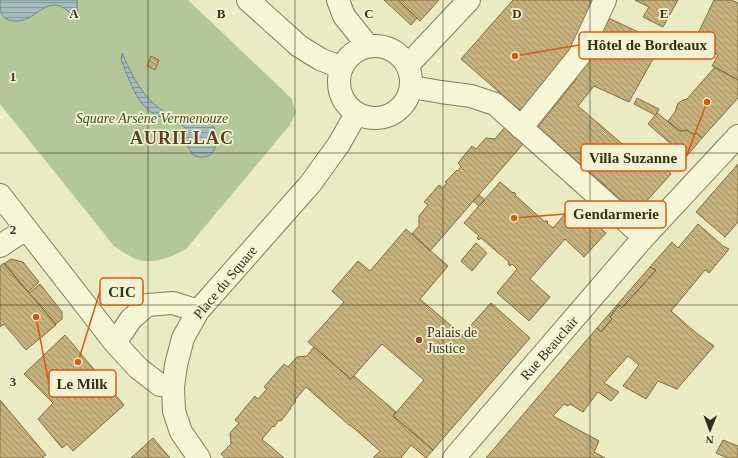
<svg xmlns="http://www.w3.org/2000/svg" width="738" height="458" font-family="Georgia,serif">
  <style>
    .green { fill: #b3c798 }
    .water { fill: url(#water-rules); stroke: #6d898b }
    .building { fill: url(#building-back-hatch); stroke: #806e43 }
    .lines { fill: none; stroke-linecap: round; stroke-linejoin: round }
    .minor-casing { stroke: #837d5c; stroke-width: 24 }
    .minor { stroke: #f5f6d6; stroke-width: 22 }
    .grid { fill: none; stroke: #34301e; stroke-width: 1; stroke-opacity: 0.55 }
    .poi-dot { fill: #8d4c31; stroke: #f2f2d2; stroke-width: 1.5 }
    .labels { text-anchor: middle; stroke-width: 3.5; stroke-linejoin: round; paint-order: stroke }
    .park-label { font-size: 14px; font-style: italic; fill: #384f27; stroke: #f2f2d2 }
    .street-label { font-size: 14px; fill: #34301e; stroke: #f2f2d2 }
    .poi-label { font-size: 14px; fill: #34301e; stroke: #f2f2d2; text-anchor: start }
    .district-label { font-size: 18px; font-weight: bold; letter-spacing: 1px; fill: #5d4021; stroke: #f2f2d2 }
    .grid-label { font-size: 13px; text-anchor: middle; font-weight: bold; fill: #34301e; stroke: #f2f2d2; stroke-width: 3.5; stroke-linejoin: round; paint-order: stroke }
    .leader { fill: none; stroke: #df570d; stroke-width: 1.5 }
    .callout-dot { fill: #df570d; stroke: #f2f2d2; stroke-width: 1.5 }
    .callout { fill: #f2f2d2; stroke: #df570d; stroke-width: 1.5 }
    .callout-label { font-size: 15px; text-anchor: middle; font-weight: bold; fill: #34301e }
  </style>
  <defs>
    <pattern id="water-rules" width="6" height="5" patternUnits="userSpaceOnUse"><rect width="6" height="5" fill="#a5bdbd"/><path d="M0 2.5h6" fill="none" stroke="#879a99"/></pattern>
    <pattern id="building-back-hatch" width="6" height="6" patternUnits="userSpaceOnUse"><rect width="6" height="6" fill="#c5b17c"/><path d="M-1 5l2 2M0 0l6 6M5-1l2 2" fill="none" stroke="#a19065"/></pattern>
  </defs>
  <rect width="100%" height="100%" fill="#eaeac3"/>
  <path class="green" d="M 0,0 L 188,0 L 291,98 L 296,112 L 290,125 L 186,249 C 172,257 155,264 139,260 C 131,258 121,250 114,246 L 0,104 Z"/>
  <path class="water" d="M 0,0 L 77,0 L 78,20 C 72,15 63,5 55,5 C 37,6 30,26 9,20 C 0,17 0,9 0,0 Z
    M 122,53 C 137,87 151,113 190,121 C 198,123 207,120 213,126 C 219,134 217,153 208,156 C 203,158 198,157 193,155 L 187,145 L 186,128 C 176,121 165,120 154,114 C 136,104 128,77 121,59 Z"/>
  <path class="building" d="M 384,0 L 398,0 L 417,18 L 411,25 Z
    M 398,0 L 439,0 L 420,21 Z
    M 513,0 L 597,0 L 570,50 L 522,112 L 461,59 Z
    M 635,0 L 678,0 L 663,27 L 643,17 L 649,7 Z
    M 714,0 L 731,0 L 738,3 L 738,80 L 712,66 L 718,55 L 694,42 Z
    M 604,16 L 662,43 L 629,102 L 594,86 L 578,106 L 627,148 L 625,150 L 636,159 L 638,155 L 641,152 L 649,151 L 653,155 L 654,158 L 671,174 L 642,206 L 638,208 L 631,208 L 628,206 L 538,127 L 577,78 L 575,77 Z
    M 151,56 L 159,60 L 155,70 L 147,66 Z
    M 715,67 L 738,80 L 738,98 L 702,138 L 696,133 L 695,135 L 686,130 L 680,131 L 668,121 L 675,112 L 678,103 L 683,100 L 687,99 Z
    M 637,98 L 659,109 L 657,113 L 655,115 L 634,104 Z
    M 657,113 L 680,131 L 686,130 L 695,135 L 696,133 L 702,138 L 686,157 L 648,124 Z
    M 505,127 L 523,144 L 430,251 L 412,234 L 419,226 L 419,216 L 428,205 L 424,202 L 439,185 L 443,188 L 447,183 L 445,182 L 457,170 L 458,171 L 461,166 L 458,163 L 472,146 L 476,149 L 486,138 L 495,139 Z
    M 738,164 L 738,222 L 725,237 L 696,212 Z
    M 500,182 L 513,193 L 514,192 L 516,194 L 515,195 L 545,222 L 546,220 L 548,222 L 547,223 L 553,228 L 573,205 L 606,233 L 584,257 L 565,239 L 530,279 L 550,297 L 529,321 L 497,293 L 517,269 L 512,264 L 510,266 L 508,264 L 509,262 L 481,238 L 479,240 L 477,238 L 479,236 L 464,223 Z
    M 479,195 L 485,200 L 479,206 L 473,201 Z
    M 698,224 L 723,246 L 729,249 L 709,273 L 705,270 L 671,311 L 695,332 L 714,346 L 677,389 L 658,381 L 646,399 L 623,386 L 639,365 L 628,356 L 604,383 L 619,392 L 611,401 L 598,392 L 583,412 L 570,404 L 568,406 L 564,404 L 553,416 L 599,441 L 594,452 L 605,458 L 486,458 L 597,328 L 601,332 L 612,319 L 610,317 L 619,305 L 622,308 L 656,270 L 650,267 L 672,242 L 678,248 Z
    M 406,229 L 448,266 L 420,299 L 462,335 L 491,303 L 530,338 L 433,450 L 393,416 L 424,380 L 382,344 L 351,379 L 308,342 L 344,302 L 332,291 L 358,261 L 370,271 Z
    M 476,243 L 487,253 L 472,271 L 461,261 Z
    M 11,259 L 23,262 L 39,282 L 28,292 L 4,264 Z
    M 4,263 L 56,325 L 26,350 L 4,324 L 0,327 L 0,266 Z
    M 650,267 L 656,270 L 622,308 L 619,305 L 610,317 L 612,319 L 601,332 L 597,328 Z
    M 40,284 L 62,312 L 62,319 L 56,324 L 29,293 Z
    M 65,335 L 124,405 L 73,451 L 67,444 L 62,448 L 38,419 L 53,403 L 24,374 Z
    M 314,347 L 351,379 L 354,376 L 396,412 L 393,416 L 433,450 L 426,458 L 411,445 L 401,458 L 373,458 L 380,451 L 350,425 L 349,425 L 306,387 L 295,400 L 296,401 L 290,408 L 291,408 L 281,421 L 279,420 L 274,427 L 273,426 L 262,439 L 284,458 L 225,458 L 221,454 L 231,444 L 230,433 L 239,423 L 235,420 L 255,396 L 258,399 L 267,389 L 264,387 L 284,364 L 288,367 L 297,357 L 307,356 Z
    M 0,400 L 46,455 L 42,458 L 0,458 Z
    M 153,438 L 170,458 L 131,458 Z
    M 723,440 L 738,446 L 738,458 L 727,458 L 716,453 Z"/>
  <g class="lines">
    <defs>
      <path id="minor" d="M 248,0 L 299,46 L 320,59 L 342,68
        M 338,0 L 344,16 L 368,46
        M339 82a36 36 0 1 1 72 0a36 36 0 1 1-72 0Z
        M 408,65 L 469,0
        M 412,87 L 441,92 L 471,96 L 495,104 L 644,237
        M 521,128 L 579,56 L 605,0
        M 0,195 L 115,343 L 138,368 L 160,385 L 173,387
        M 0,246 L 26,229
        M 115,343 L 131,319 L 147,305 L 173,303 L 198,311
        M 199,458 L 181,432 L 174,411 L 173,387 L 176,365 L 183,338 L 198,311 L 311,183 L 339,144 L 356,114
        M 454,458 L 644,237 L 738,136"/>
    </defs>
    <use href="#minor" class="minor-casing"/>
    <use href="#minor" class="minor"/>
  </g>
  <path class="grid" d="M 148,0 L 148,458M 295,0 L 295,458M 443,0 L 443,458M 590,0 L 590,458M 0,153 L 738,153M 0,305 L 738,305"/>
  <circle class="poi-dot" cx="419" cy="340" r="4"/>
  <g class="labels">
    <g class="park-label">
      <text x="152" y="123">Square Arsène Vermenouze</text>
    </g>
    <g class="street-label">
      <text transform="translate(225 282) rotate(-50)" y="5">Place du Square</text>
      <text transform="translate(549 348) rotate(-49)" y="5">Rue Beauclair</text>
    </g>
    <g class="poi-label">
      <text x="427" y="337">Palais de<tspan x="427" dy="16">Justice</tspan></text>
    </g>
    <g class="district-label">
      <text x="182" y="144">AURILLAC</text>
    </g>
  </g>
  <g class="grid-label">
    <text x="74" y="18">A</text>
    <text x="221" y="18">B</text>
    <text x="369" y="18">C</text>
    <text x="517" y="18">D</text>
    <text x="664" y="18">E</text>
    <text x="13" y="81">1</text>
    <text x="13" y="234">2</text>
    <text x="13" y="386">3</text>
  </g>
  <path class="leader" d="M515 56L579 45M707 102L686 157M514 218L565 214M78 362L100 291M36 317L49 384"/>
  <g class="callout-dot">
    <circle cx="515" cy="56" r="4"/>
    <circle cx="707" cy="102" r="4"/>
    <circle cx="514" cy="218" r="4"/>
    <circle cx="78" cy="362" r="4"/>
    <circle cx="36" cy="317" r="4"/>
  </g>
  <g class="callout">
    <rect x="579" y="32" width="136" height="27" rx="4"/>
    <rect x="581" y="144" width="105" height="27" rx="4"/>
    <rect x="565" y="201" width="101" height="27" rx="4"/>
    <rect x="100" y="278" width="43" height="27" rx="4"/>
    <rect x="49" y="370" width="67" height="27" rx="4"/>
  </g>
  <g class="callout-label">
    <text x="647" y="50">Hôtel de Bordeaux</text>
    <text x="633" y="163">Villa Suzanne</text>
    <text x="616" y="219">Gendarmerie</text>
    <text x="122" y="297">CIC</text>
    <text x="82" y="389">Le Milk</text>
  </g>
  <g transform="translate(710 430) rotate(181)" stroke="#f2f2d2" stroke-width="3" paint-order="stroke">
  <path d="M0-3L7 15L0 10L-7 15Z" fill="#34301e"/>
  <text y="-6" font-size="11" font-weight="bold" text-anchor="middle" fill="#34301e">N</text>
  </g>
</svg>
